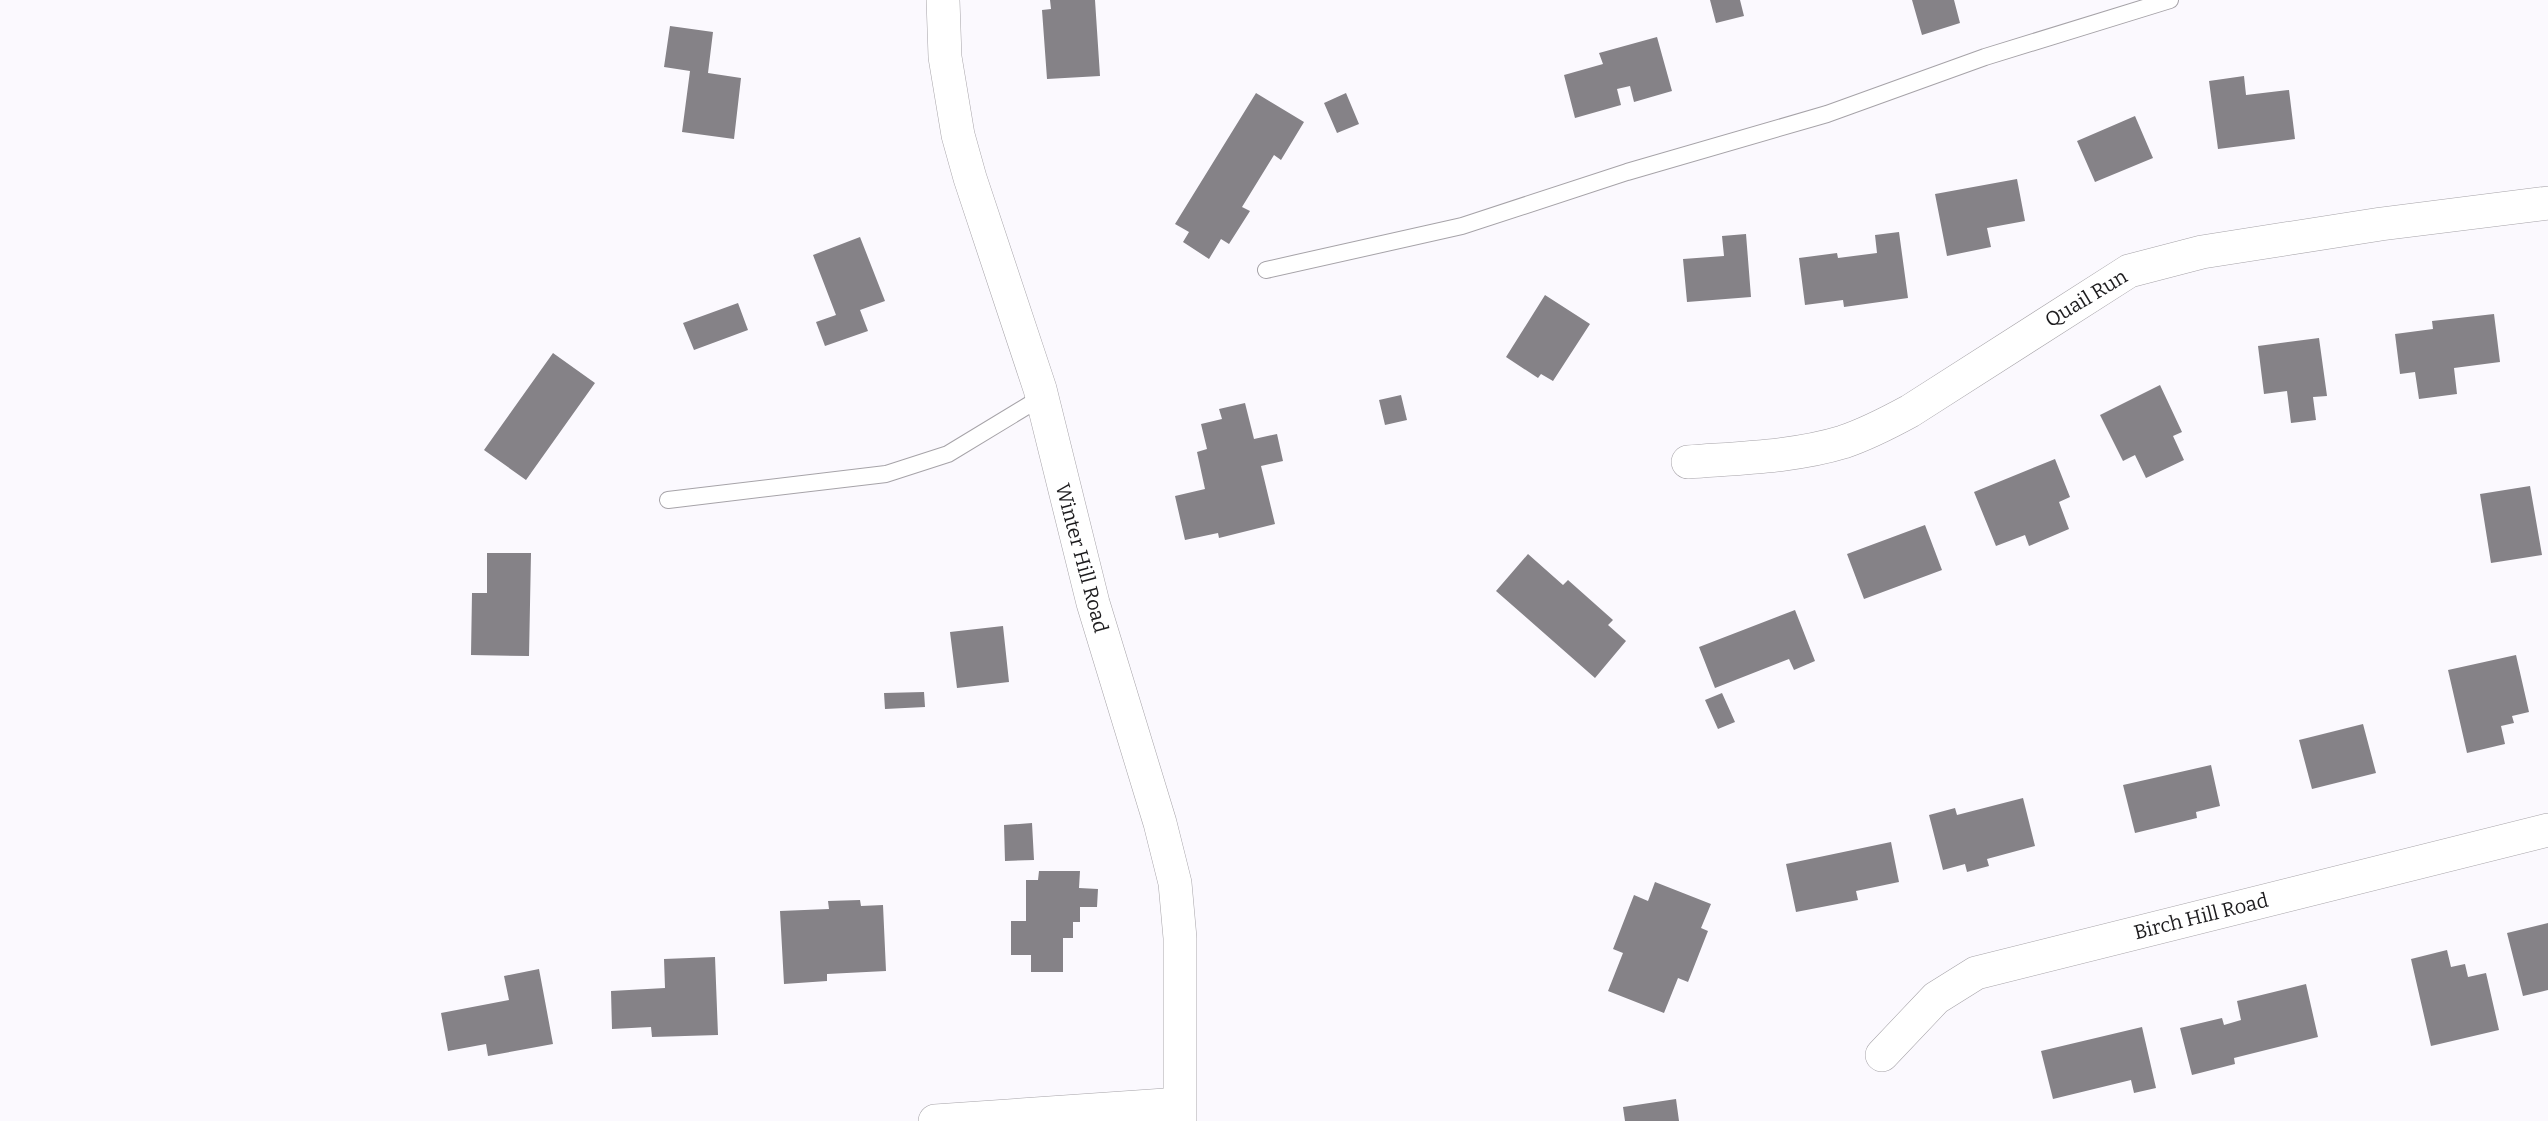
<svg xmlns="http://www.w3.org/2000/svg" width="2548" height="1121" font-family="Bitter,serif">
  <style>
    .building { fill: #858287 }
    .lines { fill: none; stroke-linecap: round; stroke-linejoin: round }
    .lane-casing { stroke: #a6a3a8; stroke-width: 18 }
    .street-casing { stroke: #a6a3a8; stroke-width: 34 }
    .lane { stroke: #fff; stroke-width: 16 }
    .street { stroke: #fff; stroke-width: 33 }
    .labels { text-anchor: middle; stroke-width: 5; stroke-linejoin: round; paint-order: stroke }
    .street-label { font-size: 20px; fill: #1d1c1e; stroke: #fff }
  </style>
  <rect width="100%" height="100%" fill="#fbf9fe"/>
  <path class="building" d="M 1050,0 L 1095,0 L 1100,76 L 1047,79 L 1042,10 L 1051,9 Z
    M 1710,0 L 1740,0 L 1744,16 L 1716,23 Z
    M 1912,0 L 1954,0 L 1960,23 L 1922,35 Z
    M 670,26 L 713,32 L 708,73 L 741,78 L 734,139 L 682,132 L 690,71 L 664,67 Z
    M 1657,37 L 1672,91 L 1634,102 L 1630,86 L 1617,89 L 1621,105 L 1575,118 L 1564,75 L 1603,64 L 1599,53 Z
    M 2244,76 L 2246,95 L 2289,90 L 2295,139 L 2218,149 L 2209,81 Z
    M 1256,93 L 1304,122 L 1281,160 L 1274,155 L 1242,207 L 1250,211 L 1229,244 L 1221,239 L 1209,259 L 1183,242 L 1189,232 L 1175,224 Z
    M 1346,93 L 1359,124 L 1337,133 L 1324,103 Z
    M 2135,116 L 2153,158 L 2095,182 L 2077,141 Z
    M 2017,179 L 2025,221 L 1987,228 L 1991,247 L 1947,256 L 1935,194 Z
    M 1899,232 L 1908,298 L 1844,307 L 1843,300 L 1805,305 L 1799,258 L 1837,253 L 1838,258 L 1877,253 L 1875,235 Z
    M 1746,234 L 1751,297 L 1687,302 L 1683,259 L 1724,256 L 1722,236 Z
    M 860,237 L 885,301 L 860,310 L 868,331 L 825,346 L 816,322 L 836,315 L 813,255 Z
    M 1545,295 L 1590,324 L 1553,381 L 1541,374 L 1538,378 L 1506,357 Z
    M 738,303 L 748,330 L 694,350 L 683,323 Z
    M 2494,314 L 2500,362 L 2454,368 L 2457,394 L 2419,399 L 2415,372 L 2400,374 L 2395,334 L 2433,329 L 2432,321 Z
    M 2319,338 L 2327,396 L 2313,397 L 2316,420 L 2291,423 L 2287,391 L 2264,394 L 2258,346 Z
    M 553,353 L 595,383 L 526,480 L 484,450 Z
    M 2160,385 L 2182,432 L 2173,436 L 2184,460 L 2146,478 L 2135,455 L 2123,461 L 2100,415 Z
    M 1401,395 L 1407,420 L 1385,425 L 1379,400 Z
    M 1245,403 L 1254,439 L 1277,434 L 1283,461 L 1261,466 L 1275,524 L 1219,538 L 1218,533 L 1185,540 L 1175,496 L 1205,489 L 1197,452 L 1207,449 L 1201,424 L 1222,419 L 1219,409 Z
    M 2055,459 L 2070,497 L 2059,502 L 2069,529 L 2029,546 L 2025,535 L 1996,546 L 1974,492 Z
    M 2530,486 L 2542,555 L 2491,563 L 2480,494 Z
    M 1925,525 L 1942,570 L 1864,599 L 1847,554 Z
    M 487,553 L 531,553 L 529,656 L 471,655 L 472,593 L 487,593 Z
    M 1528,554 L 1563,585 L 1568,580 L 1613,620 L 1608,625 L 1626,641 L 1595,678 L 1496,591 Z
    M 1795,610 L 1815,661 L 1794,670 L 1789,659 L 1715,688 L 1699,647 Z
    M 1003,626 L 1009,682 L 957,688 L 950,632 Z
    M 2516,655 L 2529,712 L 2512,716 L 2514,723 L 2501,726 L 2505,744 L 2467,753 L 2448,670 Z
    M 924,692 L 925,707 L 885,709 L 884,693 Z
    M 1722,693 L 1735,722 L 1718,729 L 1705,700 Z
    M 2363,724 L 2376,773 L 2312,789 L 2299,740 Z
    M 2211,765 L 2220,806 L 2196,812 L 2197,818 L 2135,833 L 2123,785 Z
    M 2023,798 L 2035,846 L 1987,859 L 1989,866 L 1967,872 L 1965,864 L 1943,870 L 1929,815 L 1955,808 L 1957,815 Z
    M 1032,823 L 1034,860 L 1005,861 L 1004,825 Z
    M 1891,842 L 1899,882 L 1856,891 L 1858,900 L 1796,912 L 1786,864 Z
    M 1039,871 L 1080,871 L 1079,888 L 1098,889 L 1097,907 L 1080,907 L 1080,922 L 1073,922 L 1073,938 L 1063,938 L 1063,972 L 1031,972 L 1031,955 L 1011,955 L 1011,921 L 1026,921 L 1026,880 L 1038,880 Z
    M 1655,882 L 1711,904 L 1701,928 L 1708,931 L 1688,982 L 1678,978 L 1664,1013 L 1608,991 L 1623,953 L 1613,949 L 1634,895 L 1648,901 Z
    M 860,900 L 861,906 L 883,905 L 886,971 L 827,974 L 827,981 L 784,984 L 780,911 L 829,909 L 828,901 Z
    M 2548,923 L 2548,990 L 2523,996 L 2507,933 Z
    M 2447,950 L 2451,967 L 2465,964 L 2468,977 L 2486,973 L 2499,1030 L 2431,1046 L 2411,959 Z
    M 715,957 L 718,1035 L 652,1037 L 651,1027 L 612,1029 L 611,991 L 665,988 L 664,959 Z
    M 539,969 L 553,1044 L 488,1056 L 486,1044 L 448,1051 L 441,1013 L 509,1000 L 504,976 Z
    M 2306,984 L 2318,1037 L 2234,1058 L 2235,1064 L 2192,1075 L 2180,1028 L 2222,1018 L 2224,1025 L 2241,1020 L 2237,1001 Z
    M 2142,1027 L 2156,1088 L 2134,1093 L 2131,1080 L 2053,1099 L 2041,1051 Z
    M 1676,1099 L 1679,1121 L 1625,1121 L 1623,1107 Z"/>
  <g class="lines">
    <defs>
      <path id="lane" d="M 1266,270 L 1462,226 L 1627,172 L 1827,114 L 1985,57 L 2170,0
        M 668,500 L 886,474 L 948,454 L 1042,397"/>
      <path id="street" d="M 943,0 L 945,57 L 958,135 L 970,178 L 1040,389 L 1093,603 L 1160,823 L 1175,883 L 1180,938 L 1180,1121
        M 1688,462 C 1739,458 1794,457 1843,442 C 1867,434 1888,423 1910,411 L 2129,271 L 2202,252 L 2381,224 L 2548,203
        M 1882,1055 L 1936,998 L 1976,973 L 2548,830
        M 935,1121 L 1180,1104"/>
    </defs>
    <use href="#lane" class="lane-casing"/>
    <use href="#street" class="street-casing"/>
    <use href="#lane" class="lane"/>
    <use href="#street" class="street"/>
  </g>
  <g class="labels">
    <g class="street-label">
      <text transform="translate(2086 298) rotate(-31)" y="7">Quail Run</text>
      <text transform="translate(1082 558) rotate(75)" y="7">Winter Hill Road</text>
      <text transform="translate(2201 916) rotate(-14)" y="7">Birch Hill Road</text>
    </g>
  </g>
</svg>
